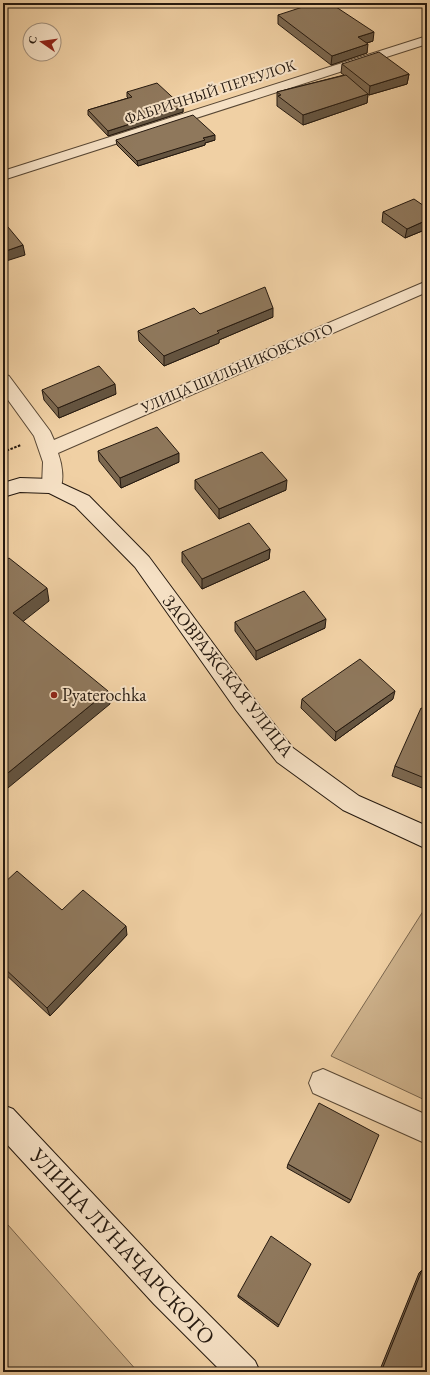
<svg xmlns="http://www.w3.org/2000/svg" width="430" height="1375" font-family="'EB Garamond',serif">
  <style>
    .green { fill: #cdb18b; stroke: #79654d }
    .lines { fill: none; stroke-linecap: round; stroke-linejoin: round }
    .street-casing { stroke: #584734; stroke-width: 2 }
    .secondary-casing { stroke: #25190f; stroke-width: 2 }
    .path { stroke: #25190f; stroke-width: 2; stroke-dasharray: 2.5 1.5; stroke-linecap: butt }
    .street { fill: #f5e0c4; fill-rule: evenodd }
    .secondary { fill: #f5e0c4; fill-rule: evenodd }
    .wall { fill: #7b674f; stroke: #25190f }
    .shaded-wall { fill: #645440; stroke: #25190f }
    .building { fill: #8f785c; stroke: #25190f }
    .poi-dot { fill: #8f2418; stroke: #f5e0c4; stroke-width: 1.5 }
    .labels { text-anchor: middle; stroke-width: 4; stroke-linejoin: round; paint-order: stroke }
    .far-street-label { font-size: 15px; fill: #25190f; stroke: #f5e0c4 }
    .street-label { font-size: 18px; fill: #25190f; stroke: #f5e0c4 }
    .poi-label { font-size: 18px; fill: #25190f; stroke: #f5e0c4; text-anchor: start }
    .near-street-label { font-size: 22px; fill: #25190f; stroke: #f5e0c4 }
  </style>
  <rect width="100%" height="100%" fill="#f0d0a4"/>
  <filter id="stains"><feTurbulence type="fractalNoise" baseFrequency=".005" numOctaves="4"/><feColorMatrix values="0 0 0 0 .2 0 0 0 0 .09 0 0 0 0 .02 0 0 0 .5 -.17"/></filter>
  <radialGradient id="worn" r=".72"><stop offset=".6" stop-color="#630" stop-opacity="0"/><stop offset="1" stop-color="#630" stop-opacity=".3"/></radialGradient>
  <path class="green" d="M 427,905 L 427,1101 L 331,1056 Z
    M 8,1225 L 138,1372 L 3,1372 L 3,1226 Z"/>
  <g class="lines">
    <defs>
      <path id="street" d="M 427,36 L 427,44 L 3,180 L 3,171 Z
        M 427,281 L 427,292 L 58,453 C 62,464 65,481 59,491 L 52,493 L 45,491 L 42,486 L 43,462 L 34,436 L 3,393 L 3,374 L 9,376 L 50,431 L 54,440 Z
        M 323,1069 L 427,1115 L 427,1144 L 313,1093 L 309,1083 L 313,1073 Z"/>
      <path id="secondary" d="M 20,478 L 52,479 L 89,496 L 149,557 L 252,696 L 293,748 L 359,796 L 427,826 L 427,849 L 343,810 L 277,762 L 236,710 L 135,567 L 75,506 L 49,493 L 20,492 L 3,497 L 3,483 Z
        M 3,1105 L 13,1109 L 176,1282 L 255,1361 L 260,1372 L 222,1372 L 154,1304 L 3,1140 Z"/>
    </defs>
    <use href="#street" class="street-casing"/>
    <use href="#secondary" class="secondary-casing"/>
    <path class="path" d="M 3,452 L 21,445"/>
    <use href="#street" class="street"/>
    <use href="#secondary" class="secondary"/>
  </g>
  <path class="wall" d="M 278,15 L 373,41 L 367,43 L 367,53 L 331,65 L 278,24 Z
    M 342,64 L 409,74 L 407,84 L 369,95 L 368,94 L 367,103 L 303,125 L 277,106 L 277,92 L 344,75 L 341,73 Z
    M 127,92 L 183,107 L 183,112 L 108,136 L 88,115 L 88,110 L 128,98 L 127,97 Z
    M 116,140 L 215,140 L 205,143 L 205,145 L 138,166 L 117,145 Z
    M 427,208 L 427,229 L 405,238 L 382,222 L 383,212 Z
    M 200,314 L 273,317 L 219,340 L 219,343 L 164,366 L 139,341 L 138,331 Z
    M 42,390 L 116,394 L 59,418 L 44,400 Z
    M 98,451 L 179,462 L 121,488 L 99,461 Z
    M 195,480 L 286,490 L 219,519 L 195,489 Z
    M 270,549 L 269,559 L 202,589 L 182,562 L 182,552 Z
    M 235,622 L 325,628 L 256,660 L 235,631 Z
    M 302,699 L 393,699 L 335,741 L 301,708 Z
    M 427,710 L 427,790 L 392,776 L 395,766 Z
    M 3,884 L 62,910 L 127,935 L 50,1016 L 3,972 Z
    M 288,1164 L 351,1200 L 349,1203 L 287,1168 Z
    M 422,1270 L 427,1372 L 379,1372 L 419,1273 Z
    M 238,1295 L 279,1325 L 278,1327 L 238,1297 Z"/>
  <path class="shaded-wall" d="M 374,32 L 373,41 L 357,46 L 358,37 Z
    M 368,44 L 367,53 L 331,65 L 332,56 Z
    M 409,74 L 407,84 L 369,95 L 370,86 Z
    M 368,94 L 367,103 L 303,125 L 303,115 Z
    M 183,107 L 183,112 L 108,136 L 108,131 Z
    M 215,135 L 215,140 L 205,143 L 205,145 L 138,166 L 137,161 L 203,138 Z
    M 427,220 L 427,229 L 405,238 L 407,229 Z
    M 23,245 L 25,255 L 3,262 L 3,252 Z
    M 273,308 L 273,317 L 219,340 L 219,343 L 164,366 L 164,356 L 217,331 Z
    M 115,384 L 116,394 L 59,418 L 58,408 Z
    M 179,453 L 179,462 L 121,488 L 120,478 Z
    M 287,480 L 286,490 L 219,519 L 219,509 Z
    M 270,549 L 269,559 L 202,589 L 202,579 Z
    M 47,588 L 49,601 L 16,627 L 13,613 Z
    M 326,619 L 325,628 L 256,660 L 256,651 Z
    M 108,691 L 110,704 L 3,792 L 3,777 Z
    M 395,691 L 393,699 L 335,741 L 336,732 Z
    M 126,926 L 127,935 L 50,1016 L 47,1008 Z"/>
  <path class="building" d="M 315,3 L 330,3 L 374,32 L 358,37 L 368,44 L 332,56 L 278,15 Z
    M 379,52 L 409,74 L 370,86 L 342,64 Z
    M 346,75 L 368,94 L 303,115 L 278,96 L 281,95 L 277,92 Z
    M 157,83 L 183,107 L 108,131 L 88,110 L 132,97 L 127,92 Z
    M 193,115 L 215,135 L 203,138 L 205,140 L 137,161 L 116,140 Z
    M 414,199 L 427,208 L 427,220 L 407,229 L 383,212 Z
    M 3,221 L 23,245 L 3,252 Z
    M 265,287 L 273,308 L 217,331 L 219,333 L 164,356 L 138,331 L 194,308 L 200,314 Z
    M 99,366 L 115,384 L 58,408 L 42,390 Z
    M 157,427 L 179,453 L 120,478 L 98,451 Z
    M 262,452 L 287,480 L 219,509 L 195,480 Z
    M 249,523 L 270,549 L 202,579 L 182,552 Z
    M 9,558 L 47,588 L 13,613 L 108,691 L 3,777 L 3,562 Z
    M 304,591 L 326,619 L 256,651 L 235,622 Z
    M 360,659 L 395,691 L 336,732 L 302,699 Z
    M 421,708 L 427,710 L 427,779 L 395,766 Z
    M 17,871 L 62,910 L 83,890 L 126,926 L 47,1008 L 3,967 L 3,884 Z
    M 319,1103 L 379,1135 L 351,1200 L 288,1164 Z
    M 271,1236 L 311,1264 L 279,1325 L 238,1295 Z
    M 422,1270 L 427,1273 L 427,1372 L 381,1372 Z"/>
  <circle class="poi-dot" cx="54" cy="695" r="4"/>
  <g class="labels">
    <g class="far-street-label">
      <text transform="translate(210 92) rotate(-18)" y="5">ФАБРИЧНЫЙ ПЕРЕУЛОК</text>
      <text transform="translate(237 368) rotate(-23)" y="5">УЛИЦА ШИЛЬНИКОВСКОГО</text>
    </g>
    <g class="street-label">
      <text transform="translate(228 676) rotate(52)" y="6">ЗАОВРАЖСКАЯ УЛИЦА</text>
    </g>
    <g class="poi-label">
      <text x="62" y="701">Pyaterochka</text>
    </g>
    <g class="near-street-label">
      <text transform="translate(123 1246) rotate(47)" y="8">УЛИЦА ЛУНАЧАРСКОГО</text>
    </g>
  </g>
  <rect width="430" height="1375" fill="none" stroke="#f0d0a4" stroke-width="16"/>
  <rect x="4" y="4" width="422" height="1367" fill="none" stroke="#25190f" stroke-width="2"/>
  <rect x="8" y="8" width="414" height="1359" fill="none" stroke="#25190f"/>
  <g transform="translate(42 42) rotate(283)"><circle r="19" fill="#f5e0c4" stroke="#a2907c"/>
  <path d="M0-3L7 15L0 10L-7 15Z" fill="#8f2418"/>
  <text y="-6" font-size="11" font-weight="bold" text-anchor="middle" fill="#25190f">С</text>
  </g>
  <rect width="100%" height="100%" filter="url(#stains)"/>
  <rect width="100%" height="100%" fill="url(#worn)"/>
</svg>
